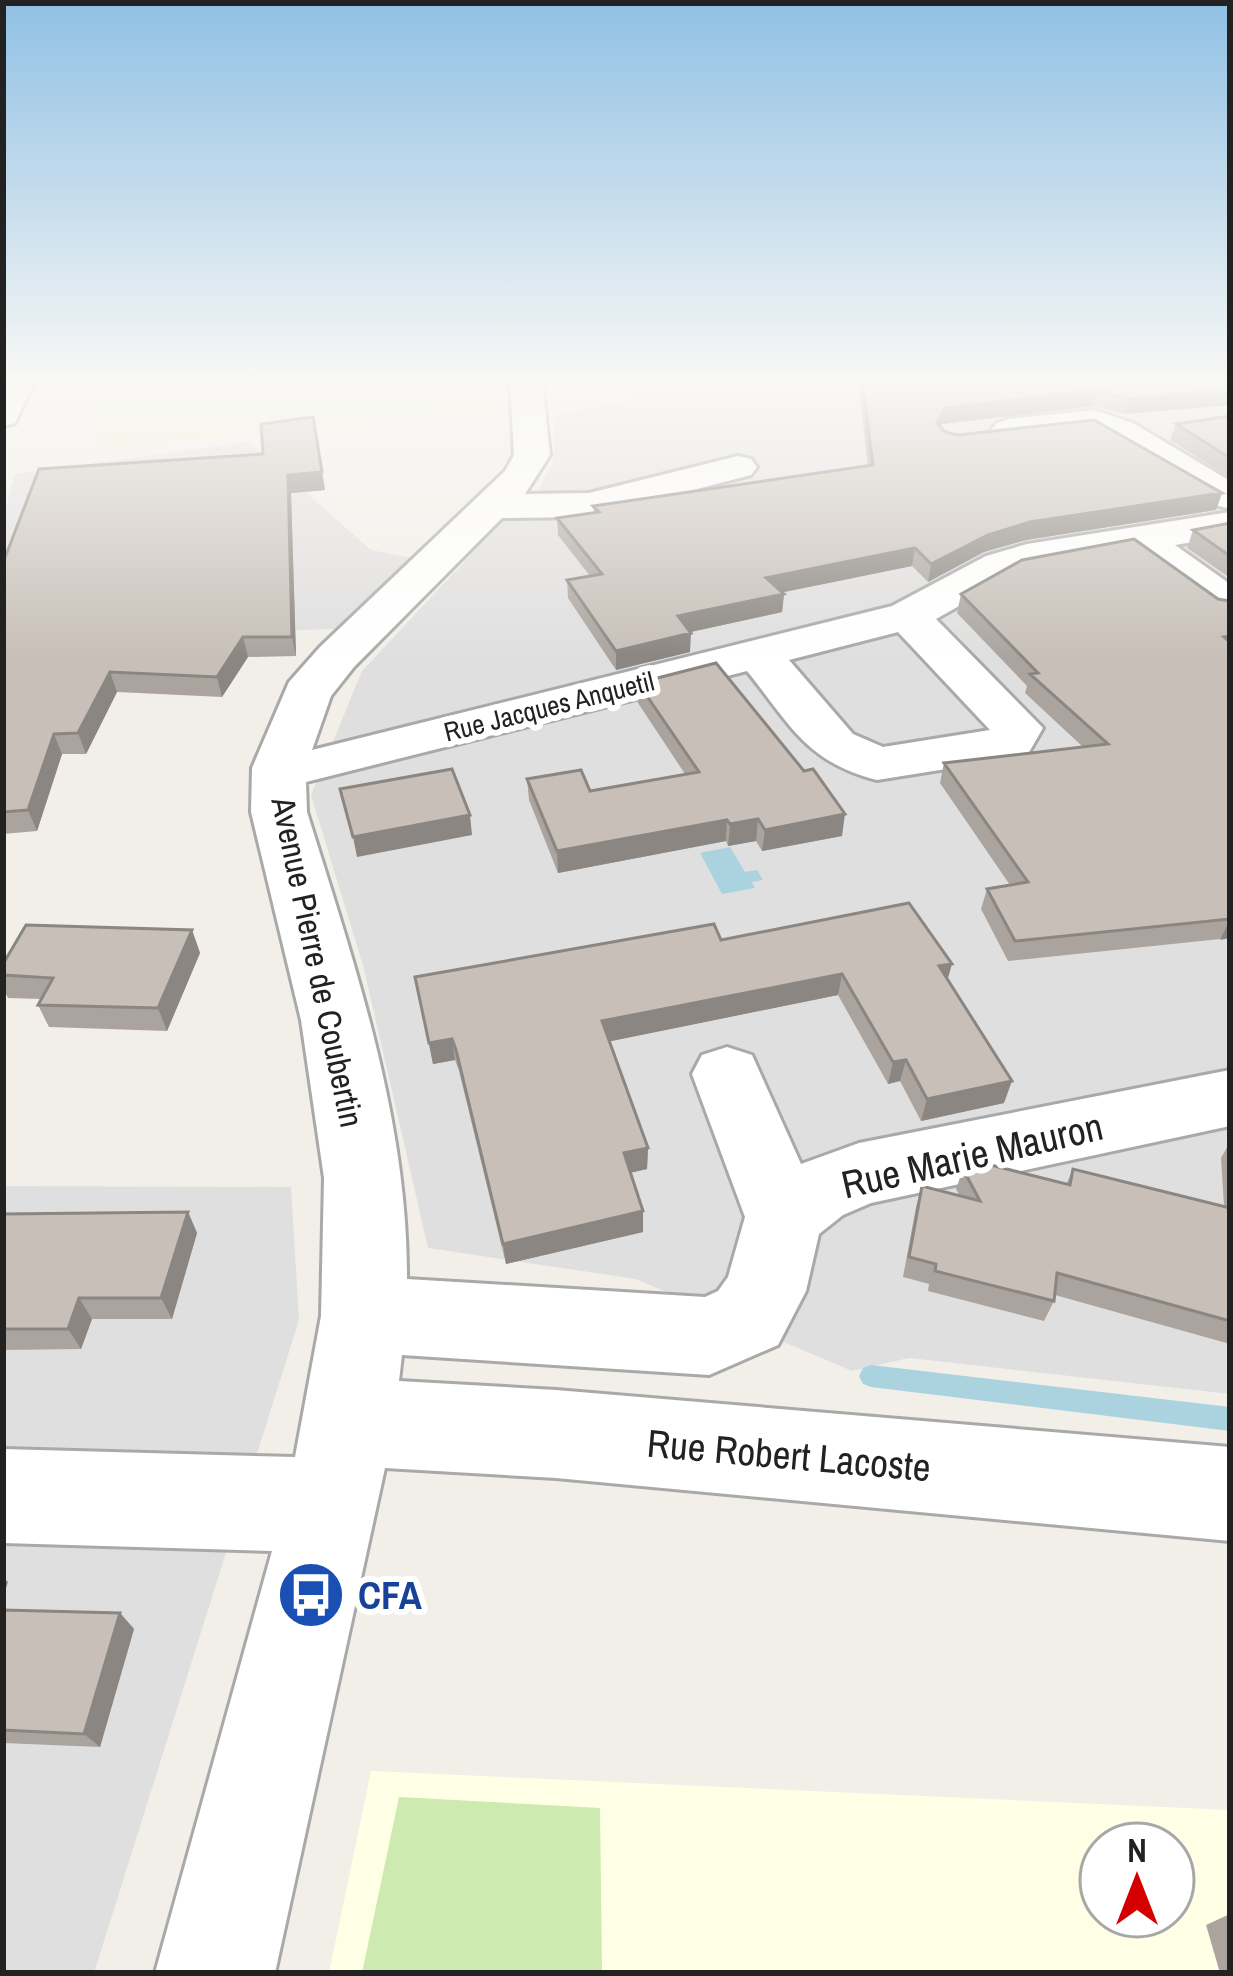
<svg xmlns="http://www.w3.org/2000/svg" width="1233" height="1976" font-family="'Archivo Narrow',sans-serif">
  <style>
    .residential { fill: #e0dfdf }
    .education { fill: #ffffe5; fill-rule: evenodd }
    .farmland { fill: #eef0d5 }
    .grass { fill: #cdebb0 }
    .water { fill: #aad3df }
    .lines { fill: none; stroke-linecap: round; stroke-linejoin: round }
    .stream { fill: #aad3df; fill-rule: evenodd }
    .minor-casing { stroke: #a9a9a9; stroke-width: 6 }
    .minor { fill: #fff; fill-rule: evenodd }
    .wall { fill: #aba49e }
    .shaded-wall { fill: #8b8681 }
    .building { fill: #c7bfb8; stroke: #8b8681; stroke-width: 3 }
    .labels { text-anchor: middle; stroke-width: 12; stroke-linejoin: round; paint-order: stroke }
    .far-street-label { font-size: 27px; fill: #222; stroke: #fff }
    .street-label { font-size: 33px; fill: #222; stroke: #fff }
    .near-street-label { font-size: 39px; fill: #222; stroke: #fff }
    .near-transit-label { font-size: 39px; font-weight: bold; fill: #164399; stroke: #fff; text-anchor: start }
  </style>
  <rect width="100%" height="100%" fill="#f2efe9"/>
  <path class="residential" d="M 716,381 L 1230,381 L 1230,1394 L 909,1358 L 852,1371 L 636,1279 L 428,1248 L 364,969 L 311,795 L 362,671 L 504,519 L 537,493 L 553,462 L 555,416 Z
    M 249,442 L 371,550 L 412,558 L 336,629 L 3,639 L 3,517 L 15,474 Z
    M 3,1186 L 291,1187 L 299,1320 L 94,1973 L 3,1973 Z"/>
  <path class="education" d="M 371,1771 L 1230,1810 L 1230,1973 L 329,1973 ZM 1101,1844 L 1173,1844 L 1173,1916 L 1101,1916 Z"/>
  <path class="farmland" d="M 96,381 L 503,381 L 505,407 L 98,449 Z"/>
  <path class="grass" d="M 399,1797 L 600,1808 L 602,1973 L 362,1973 Z"/>
  <path class="water" d="M 730,847 L 745,872 L 757,870 L 763,880 L 752,882 L 755,888 L 722,894 L 700,853 Z"/>
  <g class="lines">
    <path class="stream" d="M 871,1365 L 1230,1407 L 1230,1431 L 871,1387 L 863,1384 L 859,1376 L 863,1368 Z"/>
    <defs>
      <path id="minor" d="M 3,381 L 35,381 L 15,423 L 3,426 Z
        M 510,381 L 542,381 L 550,455 L 525,494 L 589,493 L 738,456 L 751,459 L 757,467 L 751,475 L 589,517 L 502,518 L 354,667 L 331,696 L 312,750 L 892,606 L 986,556 L 1027,544 L 1230,512 L 1230,536 L 1175,545 L 1230,584 L 1230,618 L 1214,614 L 1130,552 L 1016,574 L 936,619 L 1043,728 L 1028,754 L 1009,759 L 877,780 C 806,762 790,724 747,671 L 306,782 L 307,812 C 354,963 408,1119 407,1279 L 705,1297 L 718,1291 L 728,1277 L 745,1217 L 692,1074 L 702,1055 L 727,1047 L 752,1055 L 801,1164 L 859,1143 L 1230,1070 L 1230,1126 L 871,1203 L 843,1215 L 819,1234 L 806,1291 L 778,1345 L 709,1375 L 402,1355 L 399,1381 L 556,1390 L 1230,1447 L 1230,1541 L 556,1478 L 385,1468 L 275,1973 L 155,1973 L 272,1551 L 3,1543 L 3,1449 L 295,1457 L 321,1316 L 324,1178 L 301,1020 L 251,812 L 252,768 L 289,682 L 320,647 L 505,471 L 514,455 ZM 898,632 L 990,730 L 883,747 L 853,734 L 789,660 Z
        M 1094,410 L 1133,423 L 1230,481 L 1230,509 L 1216,505 L 1091,431 L 1009,441 L 997,437 L 991,430 L 997,423 L 1009,419 Z"/>
    </defs>
    <use href="#minor" class="minor-casing"/>
    <use href="#minor" class="minor"/>
  </g>
  <path class="wall" d="M 858,381 L 891,381 L 905,388 L 1230,381 L 1230,405 L 1124,414 L 1094,406 L 942,424 L 940,427 L 945,432 L 1222,493 L 1216,510 L 1026,540 L 984,552 L 928,582 L 912,566 L 782,592 L 784,594 L 782,612 L 690,632 L 690,652 L 616,670 L 568,598 L 567,580 L 590,576 L 558,535 L 557,518 L 594,512 L 593,506 L 868,466 Z
    M 1230,416 L 1230,478 L 1170,440 L 1176,424 Z
    M 313,417 L 325,490 L 291,493 L 296,656 L 248,657 L 222,697 L 117,692 L 86,754 L 62,754 L 37,831 L 3,834 L 3,563 L 263,454 Z
    M 1230,523 L 1230,578 L 1187,548 L 1193,530 Z
    M 961,594 L 1218,599 L 1230,601 L 1230,938 L 1008,961 L 981,909 L 987,889 L 1010,885 L 940,783 L 944,763 L 1083,747 L 1025,693 L 1027,686 L 957,613 Z
    M 638,683 L 842,836 L 762,851 L 756,841 L 728,846 L 726,841 L 558,873 L 529,800 L 527,779 L 590,791 L 685,774 L 638,703 Z
    M 192,930 L 200,953 L 167,1031 L 49,1027 L 38,1005 L 41,999 L 8,998 L 3,988 L 3,964 Z
    M 721,940 L 947,979 L 1004,1103 L 921,1121 L 900,1081 L 888,1084 L 838,995 L 609,1041 L 648,1148 L 647,1169 L 630,1173 L 643,1232 L 506,1264 L 459,1071 L 455,1060 L 433,1064 L 415,977 Z
    M 1230,1142 L 1230,1344 L 1055,1295 L 1054,1301 L 1044,1321 L 928,1291 L 929,1284 L 903,1277 L 916,1207 L 922,1186 L 960,1196 L 956,1189 L 963,1169 L 1066,1185 L 1073,1169 L 1224,1206 L 1221,1158 Z
    M 188,1212 L 197,1233 L 172,1319 L 92,1319 L 81,1349 L 3,1350 L 3,1214 Z
    M 3,1610 L 120,1613 L 134,1629 L 100,1747 L 3,1743 Z
    M 1230,1914 L 1230,1973 L 1220,1973 L 1206,1925 Z"/>
  <path class="shaded-wall" d="M 1098,390 L 1094,406 L 942,424 L 934,438 L 937,423 L 945,408 Z
    M 1230,390 L 1230,405 L 1124,414 L 1129,399 Z
    M 322,472 L 325,490 L 291,493 L 296,656 L 292,637 L 288,475 Z
    M 1222,493 L 1216,510 L 1026,540 L 984,552 L 928,582 L 931,564 L 988,535 L 1030,522 Z
    M 915,548 L 912,566 L 765,596 L 766,578 Z
    M 784,594 L 782,612 L 677,635 L 678,616 Z
    M 691,633 L 690,652 L 616,670 L 616,651 Z
    M 243,637 L 248,657 L 222,697 L 217,677 Z
    M 110,672 L 117,692 L 86,754 L 78,733 Z
    M 54,734 L 62,754 L 37,831 L 28,810 Z
    M 845,814 L 842,836 L 762,851 L 765,830 Z
    M 470,815 L 472,835 L 357,857 L 353,837 Z
    M 758,819 L 756,841 L 728,846 L 730,824 Z
    M 727,820 L 726,841 L 558,873 L 557,851 Z
    M 1230,919 L 1230,938 L 1220,940 Z
    M 192,930 L 200,953 L 167,1031 L 158,1008 Z
    M 952,964 L 946,985 L 939,966 Z
    M 842,974 L 838,995 L 602,1043 L 602,1021 Z
    M 452,1039 L 455,1060 L 433,1064 L 429,1043 Z
    M 906,1060 L 900,1081 L 888,1084 L 893,1062 Z
    M 1012,1081 L 1004,1103 L 921,1121 L 927,1099 Z
    M 648,1148 L 647,1169 L 624,1174 L 624,1153 Z
    M 643,1211 L 643,1232 L 506,1264 L 503,1244 Z
    M 188,1212 L 197,1233 L 172,1319 L 161,1298 Z
    M 79,1298 L 92,1319 L 81,1349 L 68,1329 Z
    M 3,1577 L 8,1582 L 3,1597 Z
    M 120,1613 L 134,1629 L 100,1747 L 84,1734 Z"/>
  <path class="building" d="M 862,381 L 891,381 L 905,388 L 950,381 L 1230,381 L 1230,390 L 1129,399 L 1098,390 L 945,408 L 937,423 L 945,432 L 958,435 L 1094,420 L 1222,493 L 1030,522 L 988,535 L 931,564 L 915,548 L 766,578 L 784,594 L 678,616 L 691,633 L 616,651 L 567,580 L 602,574 L 557,518 L 599,512 L 593,506 L 873,465 Z
    M 1230,416 L 1230,458 L 1176,424 Z
    M 313,417 L 322,472 L 288,475 L 292,637 L 243,637 L 217,677 L 110,672 L 78,733 L 54,734 L 28,810 L 3,812 L 3,563 L 39,469 L 263,454 L 261,424 Z
    M 1230,523 L 1230,556 L 1193,530 Z
    M 1134,539 L 1218,599 L 1230,601 L 1230,636 L 1224,637 L 1230,642 L 1230,919 L 1015,941 L 987,889 L 1028,882 L 944,763 L 1108,744 L 1030,674 L 1038,673 L 961,594 L 1022,560 Z
    M 716,663 L 804,771 L 813,769 L 845,814 L 765,830 L 758,819 L 730,824 L 727,820 L 557,851 L 527,779 L 581,770 L 590,791 L 699,772 L 638,683 Z
    M 452,769 L 470,815 L 353,837 L 340,789 Z
    M 909,903 L 952,964 L 939,966 L 1012,1081 L 927,1099 L 906,1060 L 893,1062 L 842,974 L 602,1021 L 648,1148 L 624,1153 L 643,1211 L 503,1244 L 456,1050 L 452,1039 L 429,1043 L 415,977 L 714,924 L 721,940 Z
    M 26,925 L 192,930 L 158,1008 L 38,1005 L 53,978 L 3,975 L 3,964 Z
    M 987,1164 L 1070,1185 L 1073,1169 L 1230,1208 L 1230,1321 L 1057,1273 L 1054,1301 L 935,1271 L 936,1264 L 909,1257 L 922,1186 L 980,1201 L 963,1169 Z
    M 188,1212 L 161,1298 L 79,1298 L 68,1329 L 3,1329 L 3,1214 Z
    M 3,1610 L 120,1613 L 84,1734 L 3,1730 Z"/>
  <linearGradient id="sky" x2="0" y2="1"><stop stop-color="#8fc0e4"/><stop offset="0.58" stop-color="#f9f8f5"/><stop offset="1" stop-color="#f9f8f5" stop-opacity="0"/></linearGradient>
  <rect width="1233" height="658" fill="url(#sky)"/>
  <defs>
    <symbol id="bus-disc" viewBox="-11 -11 22 22"><circle r="9.5" fill="#1a4fb4" stroke="#fff"/><path d="M-5-6H5V4H4V6H2V4H-2V6H-4V4H-5ZM-3.5-4V0h7V-4ZM-3.5 1.2v1.5H-2V1.2ZM2 1.2v1.5H3.5V1.2Z" fill="#fff"/></symbol>
  </defs>
  <g fill-rule="evenodd">
    <use href="#bus-disc" x="273" y="1557" width="76" height="76"/>
  </g>
  <g class="labels">
    <g class="far-street-label">
      <text transform="translate(549 707) rotate(-14)" y="9">Rue Jacques Anquetil</text>
    </g>
    <g class="street-label">
      <text transform="translate(318 962) rotate(78)" y="12">Avenue Pierre de Coubertin</text>
    </g>
    <g class="near-street-label">
      <text transform="translate(972 1155) rotate(-13)" y="14">Rue Marie Mauron</text>
      <text transform="translate(789 1455) rotate(5)" y="14">Rue Robert Lacoste</text>
    </g>
    <g class="near-transit-label">
      <text x="358" y="1609">CFA</text>
    </g>
  </g>
  <rect width="1233" height="1976" fill="none" stroke="#222222" stroke-width="12"/>
  <g transform="translate(1137 1880)"><circle r="57" fill="#ffffff" stroke="#a7a7a7" stroke-width="3"/>
  <path d="M0-9L21 45L0 30L-21 45Z" fill="#d40000"/>
  <text y="-18" font-size="33" font-weight="bold" text-anchor="middle" fill="#222222">N</text>
  </g>
</svg>
